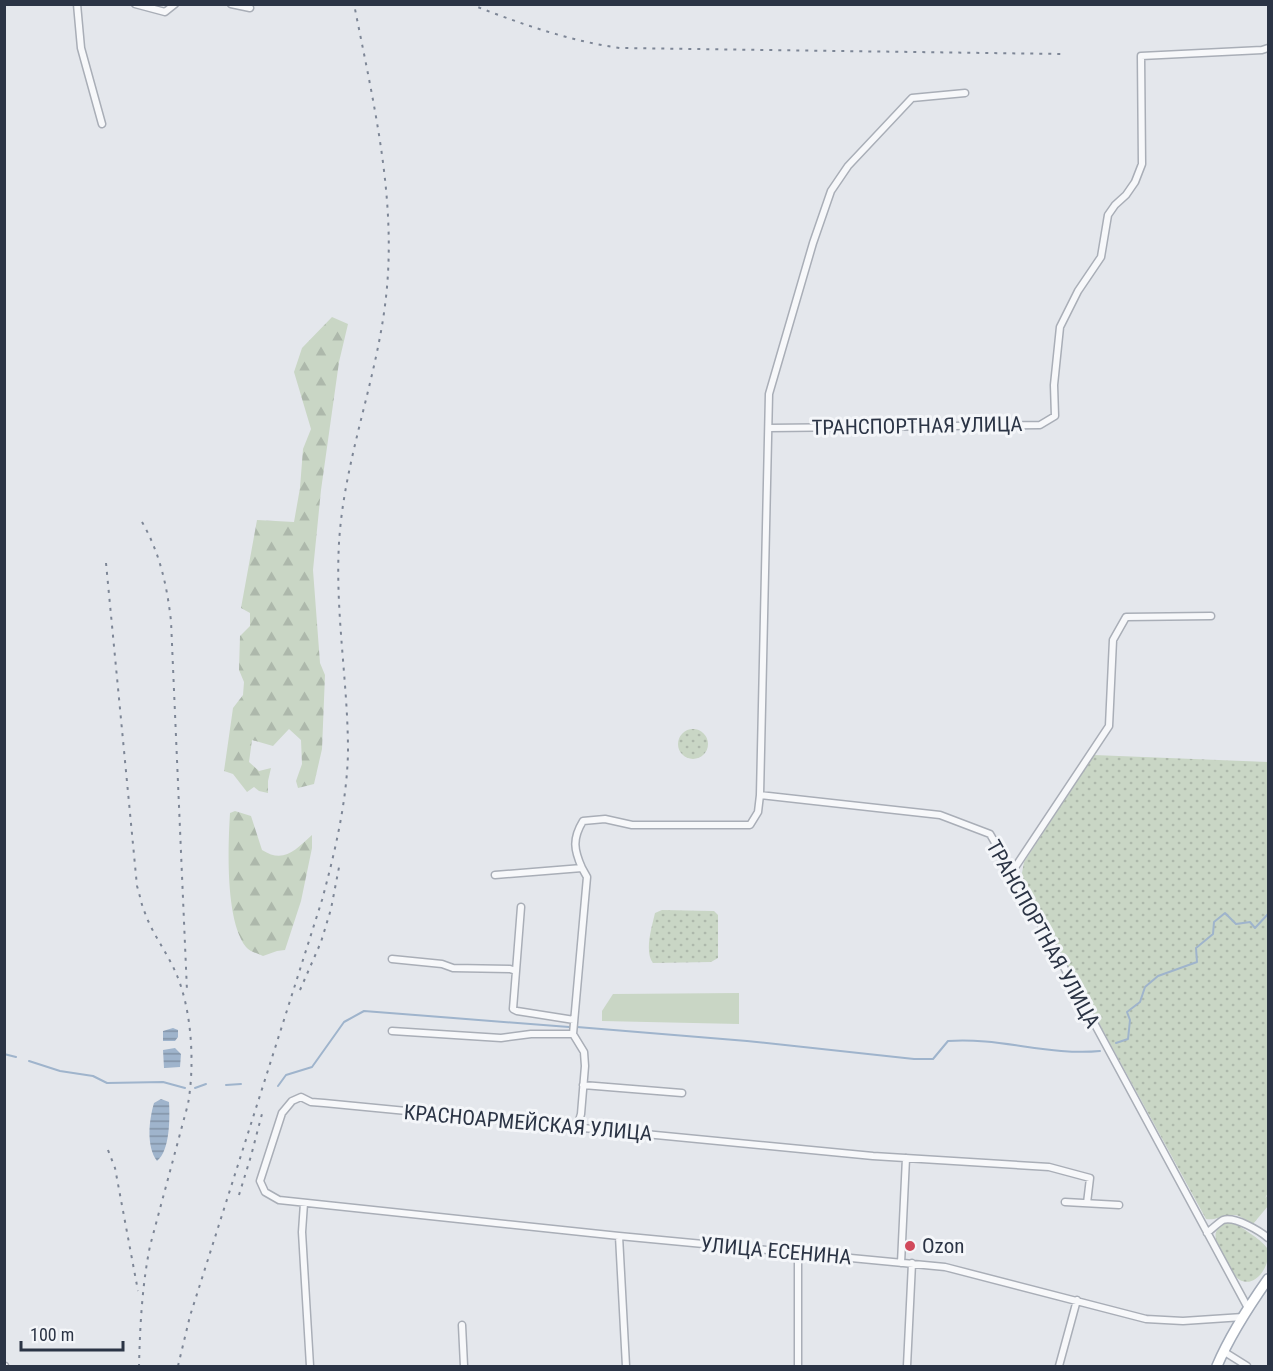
<svg xmlns="http://www.w3.org/2000/svg" width="1273" height="1371" font-family="'Roboto Condensed',sans-serif">
  <style>
    .grass { fill: url(#grass-dots) }
    .forest { fill: url(#forest-firs) }
    .garden { fill: #c9d6c5 }
    .water { fill: url(#water-rules) }
    .lines { fill: none; stroke-linecap: round; stroke-linejoin: round }
    .stream { stroke: #9fb4cc; stroke-width: 2 }
    .minor-casing { stroke: #a9aeb7; stroke-width: 9 }
    .primary-casing { stroke: #a3abb8; stroke-width: 12 }
    .minor { stroke: #f7f8fa; stroke-width: 6 }
    .primary { stroke: #fff; stroke-width: 9 }
    .rail { stroke: #7d8696; stroke-width: 2; stroke-dasharray: 3 6; stroke-linecap: butt }
    .poi-dot { fill: #d1495b; stroke: #f4f6f9; stroke-width: 2 }
    .labels { text-anchor: middle; stroke-width: 6; stroke-linejoin: round; paint-order: stroke }
    .street-label { font-size: 21px; fill: #2b3445; stroke: #f4f6f9 }
    .poi-label { font-size: 21px; fill: #2b3445; stroke: #f4f6f9; text-anchor: start }
  </style>
  <defs>
    <pattern id="grass-dots" width="8" height="8" patternUnits="userSpaceOnUse" patternTransform="scale(1.5)"><rect width="8" height="8" fill="#c9d6c5"/><path d="M2 2h.1M6 6h.1" fill="none" stroke="#adb8ab" stroke-width="1.8" stroke-linecap="round"/></pattern>
    <pattern id="forest-firs" width="22" height="20" patternUnits="userSpaceOnUse" patternTransform="scale(1.5)"><rect width="22" height="20" fill="#c9d6c5"/><path d="M5 1l3.5 6h-7zM16 11l3.5 6h-7z" fill="#adb8ab"/></pattern>
    <pattern id="water-rules" width="6" height="5" patternUnits="userSpaceOnUse" patternTransform="scale(1.5)"><rect width="6" height="5" fill="#9fb4cc"/><path d="M0 2.5h6" fill="none" stroke="#8293a7"/></pattern>
  </defs>
  <rect width="100%" height="100%" fill="#e4e7ec"/>
  <path class="grass" d="M678 744a15 15 0 1 1 30 0a15 15 0 1 1-30 0Z
    M 1094,755 L 1268,762 L 1268,1193 L 1265,1198 L 1268,1195 L 1268,1206 L 1253,1224 C 1247,1222 1242,1216 1235,1215 C 1224,1214 1215,1221 1206,1219 L 1023,884 L 1022,873 L 1024,862 Z
    M 662,910 L 714,911 L 718,915 L 718,958 L 711,962 L 653,963 C 644,952 652,926 655,913 Z
    M 1226,1223 L 1233,1223 L 1238,1225 C 1245,1230 1263,1241 1267,1248 C 1273,1266 1252,1293 1236,1277 C 1231,1272 1220,1248 1216,1240 C 1214,1231 1218,1227 1226,1223 Z"/>
  <path class="forest" d="M 332,317 L 348,324 L 339,362 L 321,490 L 313,570 L 320,663 L 325,675 L 322,749 L 314,784 L 298,788 L 296,781 L 302,764 L 301,740 L 289,729 L 273,746 L 252,740 L 249,762 L 259,771 L 271,768 L 268,781 L 268,793 L 259,791 L 254,787 L 247,792 L 233,774 L 224,771 L 233,708 L 243,695 L 244,682 L 239,670 L 240,636 L 250,626 L 250,613 L 241,608 L 257,520 L 294,522 L 300,488 L 303,449 L 311,429 L 294,372 L 302,348 Z
    M 235,811 L 251,816 L 262,850 C 284,864 295,850 312,835 L 312,848 L 301,901 L 285,950 L 277,951 L 263,956 C 257,953 250,952 246,947 C 225,920 228,847 230,813 Z"/>
  <path class="garden" d="M 739,993 L 739,1024 L 602,1021 L 602,1011 L 613,994 Z"/>
  <path class="water" d="M 173,1028 L 178,1030 L 178,1037 L 175,1041 L 163,1041 L 163,1031 Z
    M 175,1048 L 181,1054 L 180,1067 L 164,1068 L 163,1050 Z
    M 161,1099 L 169,1102 C 170,1118 170,1151 157,1161 C 146,1146 149,1120 154,1103 Z"/>
  <g class="lines">
    <path class="stream" d="M 577,1027 L 747,1041 L 914,1059 L 933,1059 L 948,1041 C 999,1037 1049,1056 1100,1051
      M 1116,1043 L 1128,1039 L 1130,1020 L 1127,1012 L 1140,1002 L 1145,987 L 1158,976 L 1197,962 L 1196,948 L 1213,934 L 1214,922 L 1225,913 L 1236,924 L 1250,922 L 1255,928 L 1268,914
      M 4,1054 L 16,1057
      M 29,1061 L 60,1071 L 93,1076 L 107,1083 L 163,1082 L 185,1088
      M 226,1085 L 241,1084
      M 278,1086 L 286,1075 L 312,1067 L 344,1022 L 364,1011 L 569,1027
      M 195,1088 L 206,1084"/>
    <defs>
      <path id="minor" d="M 77,4 L 81,48 L 102,124
        M 135,4 L 165,12 L 175,4
        M 231,4 L 250,8
        M 965,93 L 912,98 L 848,166 L 831,191 L 813,243 L 769,394 L 760,795 L 940,815 L 990,834 L 1025,895 L 1248,1308
        M 769,428 L 1040,425 L 1055,416 L 1054,385 L 1060,327 L 1078,291 L 1101,257 L 1108,215 L 1115,205 L 1126,195 L 1135,182 L 1142,164 L 1141,56 L 1262,50 L 1268,48
        M 582,868 C 574,850 572,839 583,821 L 605,819 L 632,825 L 750,825 L 758,812 L 760,795
        M 1012,872 L 1109,726 L 1113,640 L 1126,617 L 1211,616
        M 495,875 L 582,868 L 587,877 L 573,1034 L 584,1052 L 585,1066 L 581,1114 L 577,1127
        M 392,959 L 442,964 L 453,968 L 510,969 L 516,971 L 513,1009 L 517,1011 L 574,1020
        M 516,971 L 521,907
        M 392,1031 L 501,1038 L 531,1034 L 573,1034
        M 583,1085 L 682,1093
        M 1065,1202 L 1119,1205
        M 304,1203 L 302,1232 L 310,1366
        M 1087,1203 L 1090,1178 L 1049,1167 L 873,1156 L 324,1103 L 311,1102 L 301,1097 L 292,1101 L 282,1113 L 260,1181 L 265,1192 L 279,1200 L 619,1236 L 945,1267 L 1146,1319 L 1183,1321 L 1243,1317
        M 1207,1233 C 1212,1229 1218,1223 1223,1220 C 1235,1216 1260,1231 1268,1238
        M 619,1236 L 626,1366
        M 798,1253 L 798,1366
        M 901,1263 L 906,1158
        M 462,1325 L 464,1366
        M 1223,1351 L 1247,1366
        M 4,1366 L 5,1366
        M 907,1366 L 912,1263
        M 1059,1366 L 1077,1300"/>
      <path id="primary" d="M 1217,1366 C 1230,1335 1249,1306 1268,1279"/>
    </defs>
    <use href="#minor" class="minor-casing"/>
    <use href="#primary" class="primary-casing"/>
    <use href="#minor" class="minor"/>
    <use href="#primary" class="primary"/>
    <path class="rail" d="M 470,4 C 518,23 569,41 620,48 L 1061,54
      M 142,522 C 160,553 167,586 171,621 L 187,991
      M 106,563 L 137,886 C 140,895 141,904 145,913 C 152,933 166,951 175,971 C 192,1008 195,1064 188,1104 L 150,1246 C 142,1286 140,1326 139,1366
      M 300,990 L 321,942 L 331,909 L 340,862
      M 108,1150 L 115,1168 L 138,1291
      M 239,1195 L 251,1156 L 263,1110
      M 178,1366 L 190,1316 L 322,900 C 335,852 347,801 348,752 C 348,682 335,613 339,543 C 344,459 377,380 386,297 C 397,198 373,101 354,4"/>
  </g>
  <circle class="poi-dot" cx="910" cy="1246" r="6"/>
  <g class="labels">
    <g class="street-label">
      <text transform="translate(917 426) rotate(-1)" y="7">ТРАНСПОРТНАЯ УЛИЦА</text>
      <text transform="translate(1043 934) rotate(61)" y="7">ТРАНСПОРТНАЯ УЛИЦА</text>
      <text transform="translate(528 1123) rotate(5)" y="7">КРАСНОАРМЕЙСКАЯ УЛИЦА</text>
      <text transform="translate(776 1251) rotate(5)" y="7">УЛИЦА ЕСЕНИНА</text>
    </g>
    <g class="poi-label">
      <text x="922" y="1253">Ozon</text>
    </g>
  </g>
  <rect width="1273" height="1371" fill="none" stroke="#2b3445" stroke-width="12"/>
  <path d="M21 1341v9h102v-9" fill="none" stroke="#2b3445" stroke-width="3"/>
  <text x="30" y="1341" font-size="18" fill="#2b3445" stroke="#f4f6f9" stroke-width="4.5" paint-order="stroke">100 m</text>
</svg>
